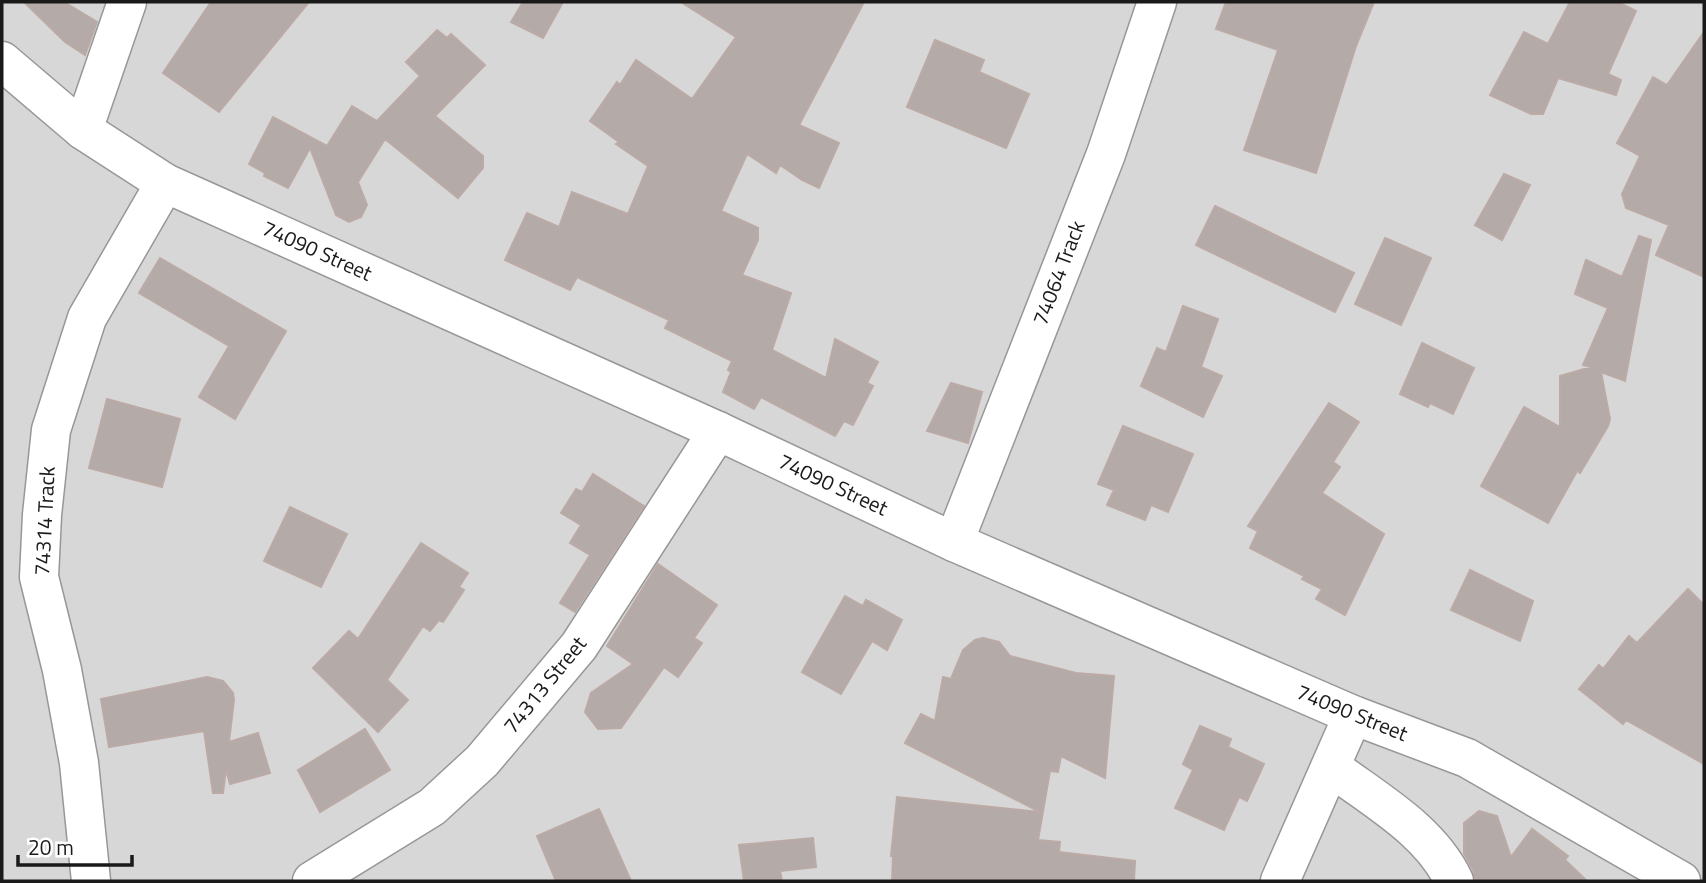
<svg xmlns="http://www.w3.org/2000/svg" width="1706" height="883" font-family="'Titillium Web',sans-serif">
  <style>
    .residential { fill: #d8d7d8 }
    .building { fill: #b4aaa7; stroke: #bbaaa5; stroke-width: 2 }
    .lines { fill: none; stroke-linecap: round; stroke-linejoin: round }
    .minor-casing { stroke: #979797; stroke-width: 41 }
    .tertiary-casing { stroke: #979797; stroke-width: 41 }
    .minor { stroke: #fff; stroke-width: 38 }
    .tertiary { stroke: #fff; stroke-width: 38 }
    .labels { text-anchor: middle; stroke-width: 5; stroke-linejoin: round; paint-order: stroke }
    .street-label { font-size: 21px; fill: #1a1a1a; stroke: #fff }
  </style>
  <rect width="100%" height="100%" fill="#ebe5e1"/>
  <path class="residential" d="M 2,2 L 1704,2 L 1704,881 L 2,881 Z"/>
  <path class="building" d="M 24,2 L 64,2 L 97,22 L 85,55 L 65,42 Z
    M 211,2 L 309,2 L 219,112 L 163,73 Z
    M 523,2 L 563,2 L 543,38 L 511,22 Z
    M 681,2 L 864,2 L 799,125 L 839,143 L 819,188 L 802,180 L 780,165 L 776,173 L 747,154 L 721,211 L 758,228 L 758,240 L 742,275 L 791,293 L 772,350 L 826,378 L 835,339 L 878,362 L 867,383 L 873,386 L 853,425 L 844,421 L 835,436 L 761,397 L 754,409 L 723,392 L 731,372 L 728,370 L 732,361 L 665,328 L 669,320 L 577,277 L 570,290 L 505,260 L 527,213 L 559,227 L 572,192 L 628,214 L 648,166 L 616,144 L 619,142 L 590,121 L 617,82 L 620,85 L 636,60 L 692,99 L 736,37 Z
    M 1226,2 L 1374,2 L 1356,46 L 1316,173 L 1244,150 L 1278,50 L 1216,29 Z
    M 1570,2 L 1618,2 L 1636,11 L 1608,74 L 1621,80 L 1616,95 L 1558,78 L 1543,114 L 1531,114 L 1490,95 L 1524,32 L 1548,44 Z
    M 437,30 L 447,38 L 451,34 L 485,65 L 435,116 L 483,156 L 483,168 L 458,198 L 385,139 L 358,182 L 367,205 L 361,217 L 349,222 L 336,215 L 310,148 L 288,188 L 264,176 L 265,173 L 249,164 L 273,117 L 327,146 L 352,106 L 377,121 L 420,76 L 406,62 Z
    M 1704,32 L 1704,277 L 1656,255 L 1669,225 L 1626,208 L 1622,194 L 1640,156 L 1617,143 L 1653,77 L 1667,85 Z
    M 935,40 L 984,60 L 979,72 L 1029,94 L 1006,148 L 907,107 Z
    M 1504,174 L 1530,185 L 1502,240 L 1475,225 Z
    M 1215,206 L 1354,273 L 1335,312 L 1196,245 Z
    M 1639,236 L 1651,240 L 1625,381 L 1601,372 L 1610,419 L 1608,426 L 1580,473 L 1577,471 L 1548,523 L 1481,486 L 1524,407 L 1560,427 L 1560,376 L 1591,367 L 1583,365 L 1608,308 L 1575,294 L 1586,260 L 1622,277 Z
    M 1385,238 L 1431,258 L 1401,325 L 1355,304 Z
    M 160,258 L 286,331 L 235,419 L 199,397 L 229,346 L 139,293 Z
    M 1183,306 L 1218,319 L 1201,367 L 1222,376 L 1203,417 L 1141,386 L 1157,348 L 1166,352 Z
    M 1422,343 L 1474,368 L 1453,414 L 1430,403 L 1428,407 L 1400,394 Z
    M 951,383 L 982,392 L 968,443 L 927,431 Z
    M 107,399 L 180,419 L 162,487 L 89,468 Z
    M 1329,403 L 1359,422 L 1333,462 L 1340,467 L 1322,493 L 1384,534 L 1345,615 L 1316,599 L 1322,589 L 1302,579 L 1304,576 L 1250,548 L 1258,531 L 1248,526 Z
    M 1123,426 L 1193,454 L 1168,512 L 1151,505 L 1145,520 L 1107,505 L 1114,490 L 1098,484 Z
    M 593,474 L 644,506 L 575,612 L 560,603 L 590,555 L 570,543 L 581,525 L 561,513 L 576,489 L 582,492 Z
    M 290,507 L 347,534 L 321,587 L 264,561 Z
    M 421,543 L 468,573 L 459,587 L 464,590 L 443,622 L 439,620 L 430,631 L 423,626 L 387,680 L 408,700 L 378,732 L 313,668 L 349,631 L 358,639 Z
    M 658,564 L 717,605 L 694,638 L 702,643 L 678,677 L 664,667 L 621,728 L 598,729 L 585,712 L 591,693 L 633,664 L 607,646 Z
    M 1470,570 L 1533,601 L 1520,641 L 1451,610 Z
    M 1688,589 L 1704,605 L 1704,764 L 1626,720 L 1623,724 L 1579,689 L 1599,665 L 1603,669 L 1629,636 L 1637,643 Z
    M 845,596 L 863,606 L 866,600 L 902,620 L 887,650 L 872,641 L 841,694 L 802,672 Z
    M 983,638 L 999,642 L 1010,656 L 1076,673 L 1114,676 L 1105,778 L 1061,756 L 1058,772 L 1050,771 L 1038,840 L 1060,842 L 1059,852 L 1135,861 L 1134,881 L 892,881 L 893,856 L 891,856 L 897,797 L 1040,812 L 905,743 L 921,714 L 935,721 L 943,677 L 951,679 L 963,650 L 975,640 Z
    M 207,677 L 223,681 L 233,693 L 234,700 L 229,742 L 258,733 L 270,773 L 230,784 L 226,769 L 223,793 L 213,793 L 204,731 L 109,747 L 101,699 Z
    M 1200,726 L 1231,739 L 1228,747 L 1264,764 L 1247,801 L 1239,797 L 1224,830 L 1175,808 L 1193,770 L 1183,764 Z
    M 365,729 L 390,770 L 320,812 L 298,770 Z
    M 599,809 L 631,881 L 556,881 L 537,836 Z
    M 1479,811 L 1497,816 L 1511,857 L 1532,829 L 1568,856 L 1565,860 L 1587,881 L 1476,881 L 1473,870 L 1464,854 L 1464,823 Z
    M 813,838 L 816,867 L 780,871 L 782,881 L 744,881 L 739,845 Z"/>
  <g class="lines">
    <defs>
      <path id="minor" d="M 83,130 L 127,2
        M 954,542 L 1106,154 L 1157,2
        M 1331,767 C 1375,800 1430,830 1454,881
        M 91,881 L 79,763 L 62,670 L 39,577 L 42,515 L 51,430 L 87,318 L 165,183
        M 312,881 L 432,807 L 482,761 L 579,646 L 718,431
        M 1280,881 L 1353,715"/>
      <path id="tertiary" d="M 2,61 L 83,130 L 165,183 L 718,431 L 954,542 L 1353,715 L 1467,758 L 1681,881"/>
    </defs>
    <use href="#minor" class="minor-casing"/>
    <use href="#tertiary" class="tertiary-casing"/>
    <use href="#minor" class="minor"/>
    <use href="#tertiary" class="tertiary"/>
  </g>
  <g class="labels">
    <g class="street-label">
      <text transform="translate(317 251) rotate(24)" y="7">74090 Street</text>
      <text transform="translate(1059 273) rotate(-69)" y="7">74064 Track</text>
      <text transform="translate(833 485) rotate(25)" y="7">74090 Street</text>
      <text transform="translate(45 521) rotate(-87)" y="7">74314 Track</text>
      <text transform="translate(545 685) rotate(-51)" y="7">74313 Street</text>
      <text transform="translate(1352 713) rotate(22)" y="7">74090 Street</text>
    </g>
  </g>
  <rect width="1706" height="883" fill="none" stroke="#1a1a1a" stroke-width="7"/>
  <path d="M18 855v10h114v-10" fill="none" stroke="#1a1a1a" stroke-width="3.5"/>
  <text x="28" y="855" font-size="21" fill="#1a1a1a" stroke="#ffffff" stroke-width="5" paint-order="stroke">20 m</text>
</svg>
